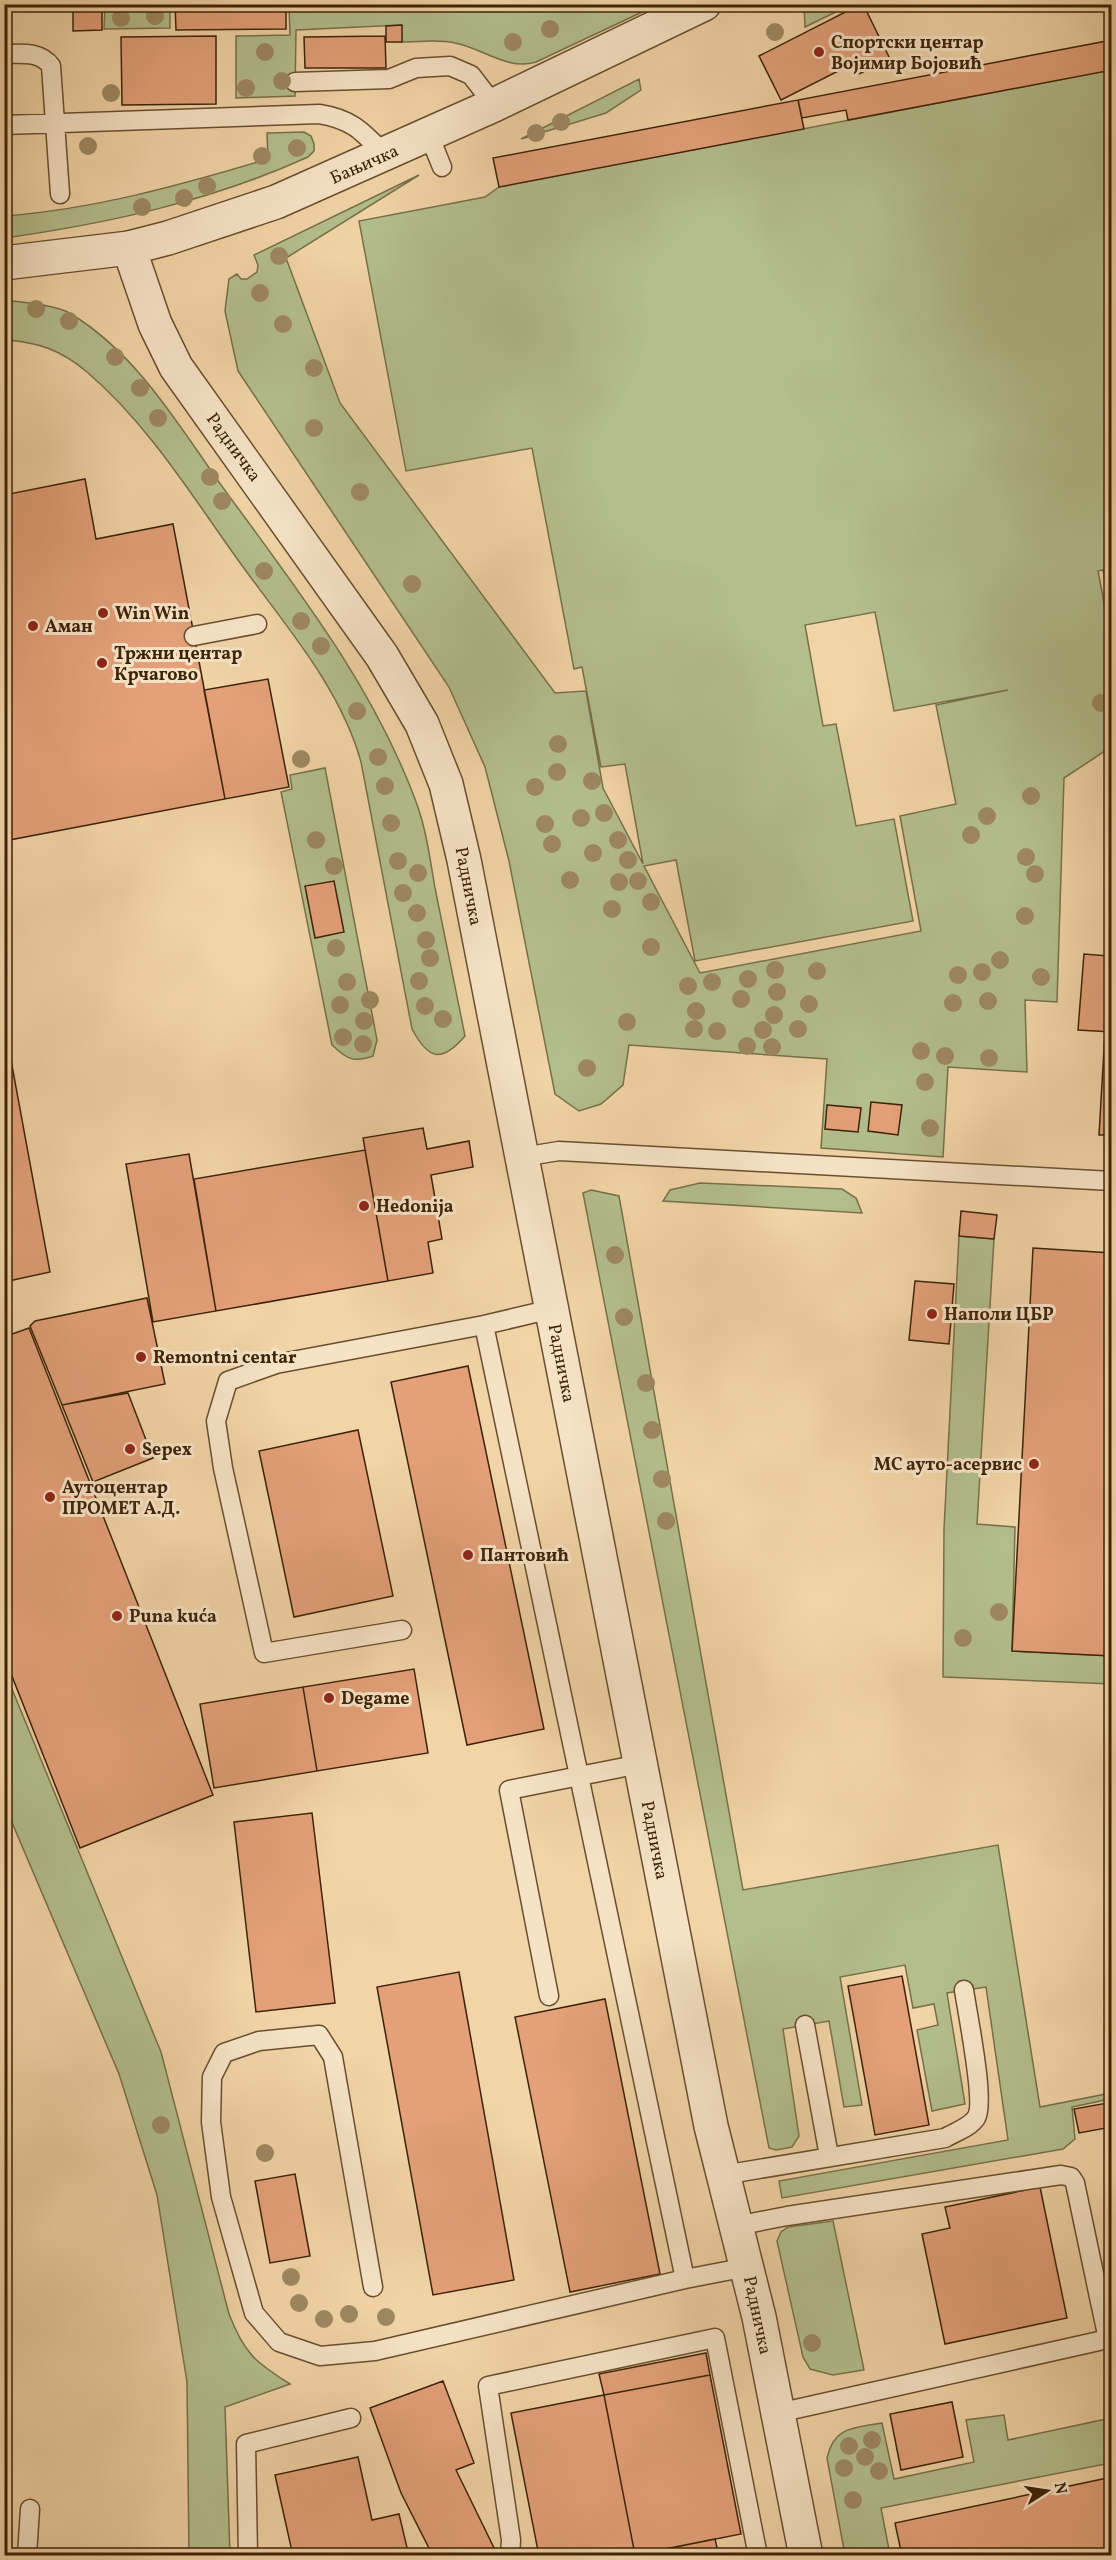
<svg xmlns="http://www.w3.org/2000/svg" width="1116" height="2560" font-family="Vollkorn,serif">
  <style>
    .green { fill: #b3be8c; stroke: #78704a; stroke-width: 1.5; fill-rule: evenodd }
    .building { fill: #e3a079; stroke: #3d2307; stroke-width: 1.5 }
    .lines { fill: none; stroke-linecap: round; stroke-linejoin: round }
    .service-casing { stroke: #6a4f2f; stroke-width: 21 }
    .minor-casing { stroke: #6a4f2f; stroke-width: 36 }
    .tertiary-casing { stroke: #6a4f2f; stroke-width: 36 }
    .service { stroke: #f6e3c6; stroke-width: 18 }
    .minor { stroke: #f6e3c6; stroke-width: 33 }
    .tertiary { stroke: #f6e3c6; stroke-width: 33 }
    .tree { fill: #9e8861 }
    .poi-dot { fill: #8f2418; stroke: #f6e3c6; stroke-width: 2 }
    .labels { text-anchor: middle; stroke-width: 6; stroke-linejoin: round; paint-order: stroke }
    .poi-label { font-size: 18px; font-weight: bold; fill: #3d2307; stroke: #f6e3c6; text-anchor: start }
    .street-label { font-size: 18px; fill: #3d2307; stroke: #f6e3c6 }
  </style>
  <rect width="100%" height="100%" fill="#f1d4a7"/>
  <filter id="stains"><feTurbulence type="fractalNoise" baseFrequency=".00333" numOctaves="4"/><feColorMatrix values="0 0 0 0 .2 0 0 0 0 .09 0 0 0 0 .02 0 0 0 .5 -.17"/></filter>
  <radialGradient id="worn" r=".72"><stop offset=".6" stop-color="#630" stop-opacity="0"/><stop offset="1" stop-color="#630" stop-opacity=".3"/></radialGradient>
  <path class="green" d="M 804,4 L 850,4 L 850,5 L 805,27 Z
    M 105,5 L 170,5 L 170,28 L 104,29 Z
    M 289,5 L 657,5 L 536,62 C 508,71 482,48 455,43 C 438,39 419,42 402,42 L 401,25 L 296,30 L 295,96 L 236,98 L 236,36 L 290,35 Z
    M 1111,70 L 1111,611 L 1103,570 L 1098,571 L 1111,640 L 1111,747 L 1064,778 L 1057,1002 L 1025,1000 L 1027,1072 L 948,1067 L 943,1157 L 821,1148 L 827,1059 L 629,1045 L 623,1085 L 601,1104 L 579,1111 L 555,1094 L 509,861 L 485,767 L 449,687 L 238,371 L 225,311 L 229,279 L 237,274 L 241,279 L 247,279 L 257,272 L 258,265 L 254,255 L 419,175 L 286,258 L 340,403 L 555,693 L 586,691 L 603,788 L 643,864 L 625,764 L 601,767 L 582,667 L 574,669 L 532,448 L 406,471 L 359,221 L 485,197 L 499,187 ZM 875,612 L 894,711 L 1008,690 L 936,705 L 956,804 L 900,816 L 921,931 L 700,973 L 644,866 L 676,860 L 695,961 L 913,921 L 894,819 L 856,826 L 836,724 L 823,726 L 805,625 Z
    M 639,79 L 641,90 L 606,113 L 521,139 Z
    M 304,132 L 311,136 L 314,144 L 314,151 L 308,157 C 211,201 110,223 5,238 L 5,216 C 95,209 181,185 268,159 L 267,133 Z
    M 5,300 C 22,302 57,305 71,314 C 136,353 178,424 221,485 C 294,585 371,682 415,799 C 426,827 430,859 435,888 C 445,938 455,987 465,1036 C 441,1064 428,1059 412,1029 L 361,762 C 340,686 283,623 238,560 C 192,496 148,424 87,372 C 61,350 38,342 5,340 Z
    M 325,768 L 377,1040 L 373,1056 C 353,1063 347,1059 332,1045 L 281,792 L 292,789 L 290,775 Z
    M 700,1183 L 842,1189 L 856,1198 L 862,1213 L 663,1201 L 670,1190 Z
    M 591,1190 L 619,1196 L 743,1890 L 998,1845 L 1040,2107 L 1111,2093 L 1111,2108 L 1110,2099 L 1072,2107 L 1075,2139 L 1063,2149 L 782,2198 L 779,2181 L 1008,2140 L 986,1987 L 947,1993 L 965,2104 L 932,2111 L 917,2030 L 938,2025 L 934,2004 L 913,2008 L 905,1965 L 840,1977 L 862,2105 L 844,2107 L 829,2021 L 783,2029 L 799,2136 L 792,2147 L 776,2150 L 769,2148 L 583,1193 Z
    M 959,1236 L 994,1239 L 977,1524 L 1015,1527 L 1012,1651 L 1111,1656 L 1112,1684 L 943,1677 L 944,1529 Z
    M 5,1672 L 161,2052 L 229,2314 C 244,2353 255,2362 290,2384 L 225,2407 L 230,2555 L 189,2555 L 187,2382 L 157,2195 L 119,2074 L 5,1806 Z
    M 833,2221 L 864,2370 L 833,2375 L 810,2369 L 803,2357 L 777,2241 L 781,2232 L 788,2227 Z
    M 1004,2415 L 1008,2440 L 1111,2418 L 1111,2463 L 881,2508 L 890,2555 L 845,2555 L 827,2458 C 834,2426 854,2428 882,2423 L 894,2479 L 974,2462 L 966,2420 Z"/>
  <path class="building" d="M 73,4 L 102,4 L 102,30 L 73,31 Z
    M 175,4 L 286,4 L 286,29 L 176,30 Z
    M 861,4 L 863,4 L 890,59 L 859,74 L 854,63 L 781,100 L 759,56 Z
    M 402,25 L 402,42 L 386,42 L 386,26 Z
    M 216,36 L 216,104 L 122,105 L 121,37 Z
    M 385,36 L 386,68 L 305,68 L 304,37 Z
    M 1112,40 L 1112,70 L 848,120 L 846,110 L 802,118 L 798,100 Z
    M 798,100 L 804,129 L 499,187 L 493,158 Z
    M 85,479 L 96,539 L 173,524 L 225,799 L 4,841 L 4,495 Z
    M 268,679 L 289,787 L 225,799 L 204,690 Z
    M 334,881 L 344,932 L 315,938 L 305,886 Z
    M 1112,904 L 1112,1032 L 1078,1030 L 1084,954 L 1108,956 Z
    M 4,1022 L 50,1272 L 4,1282 Z
    M 1105,1032 L 1112,1032 L 1112,1135 L 1099,1135 Z
    M 871,1102 L 902,1105 L 898,1135 L 868,1131 Z
    M 827,1105 L 861,1108 L 858,1132 L 825,1129 Z
    M 423,1128 L 427,1149 L 469,1141 L 473,1167 L 431,1175 L 442,1239 L 428,1242 L 433,1273 L 388,1281 L 363,1138 Z
    M 365,1150 L 388,1281 L 216,1311 L 194,1179 Z
    M 189,1154 L 216,1311 L 153,1322 L 126,1164 Z
    M 961,1211 L 997,1215 L 994,1239 L 959,1236 Z
    M 1033,1248 L 1112,1253 L 1112,1656 L 1012,1651 Z
    M 915,1281 L 954,1284 L 949,1344 L 909,1340 Z
    M 147,1298 L 165,1384 L 62,1405 L 30,1326 L 35,1321 Z
    M 29,1328 L 213,1795 L 80,1848 L 4,1656 L 4,1337 Z
    M 468,1366 L 544,1729 L 467,1745 L 391,1382 Z
    M 128,1393 L 153,1458 L 93,1482 L 62,1405 Z
    M 358,1430 L 393,1596 L 294,1617 L 259,1451 Z
    M 414,1669 L 428,1753 L 317,1771 L 303,1687 Z
    M 303,1687 L 317,1771 L 214,1788 L 200,1704 Z
    M 312,1813 L 335,2003 L 256,2012 L 234,1822 Z
    M 459,1972 L 514,2280 L 433,2295 L 377,1987 Z
    M 902,1976 L 929,2125 L 875,2135 L 848,1986 Z
    M 605,1999 L 660,2274 L 570,2292 L 515,2017 Z
    M 1107,2103 L 1112,2127 L 1079,2133 L 1074,2109 Z
    M 295,2174 L 310,2256 L 270,2263 L 255,2181 Z
    M 1040,2187 L 1067,2318 L 945,2344 L 922,2234 L 950,2228 L 945,2207 Z
    M 706,2353 L 710,2375 L 604,2395 L 599,2374 Z
    M 710,2375 L 741,2534 L 635,2555 L 604,2395 Z
    M 443,2381 L 474,2463 L 456,2470 L 498,2556 L 433,2556 L 401,2493 L 370,2408 Z
    M 604,2395 L 635,2555 L 715,2539 L 719,2556 L 539,2556 L 511,2413 Z
    M 952,2402 L 963,2457 L 901,2470 L 890,2414 Z
    M 358,2457 L 372,2520 L 399,2514 L 409,2556 L 293,2556 L 275,2475 Z
    M 1112,2477 L 1112,2556 L 902,2556 L 895,2523 Z"/>
  <g class="lines">
    <defs>
      <path id="service" d="M 4,54 C 22,54 40,51 51,66 L 60,194
        M 295,82 L 389,79 L 416,68 L 450,66 L 471,75 L 494,105
        M 4,125 L 319,114 C 352,119 363,132 385,155
        M 429,135 L 442,167
        M 194,636 L 257,624
        M 522,1157 L 559,1151 L 1112,1181
        M 552,1309 L 484,1325 L 685,2279 L 747,2267
        M 402,1630 L 264,1653 L 223,1468 L 216,1421 L 228,1381 L 276,1364 L 484,1325
        M 549,1996 L 509,1790 L 640,1764
        M 805,2025 L 829,2156
        M 723,2175 L 945,2138 C 955,2132 969,2128 976,2118 C 986,2104 967,2011 964,1990
        M 736,2226 L 787,2216 L 1061,2175 L 1071,2177 L 1075,2183 L 1099,2297 L 1112,2295
        M 373,2287 L 333,2057 L 319,2035 L 259,2041 L 224,2053 L 212,2077 L 211,2122 L 221,2197 L 254,2313 L 279,2342 L 320,2356 L 375,2351 L 685,2279
        M 778,2413 L 1108,2339 L 1099,2297
        M 27,2556 L 30,2509
        M 248,2556 L 246,2444 L 351,2418
        M 510,2556 L 511,2540 L 488,2386 L 715,2338 L 758,2556"/>
      <path id="minor" d="M 129,248 L 155,324 L 176,367 L 382,656 L 422,724 L 446,784 L 464,860 L 711,2126 L 759,2317 L 806,2556"/>
      <path id="tertiary" d="M 4,263 L 129,248 L 168,238 L 276,202 L 494,105 L 704,4"/>
    </defs>
    <use href="#service" class="service-casing"/>
    <use href="#minor" class="minor-casing"/>
    <use href="#tertiary" class="tertiary-casing"/>
    <use href="#service" class="service"/>
    <use href="#minor" class="minor"/>
    <use href="#tertiary" class="tertiary"/>
  </g>
  <g class="tree">
    <circle cx="155" cy="16" r="9"/>
    <circle cx="121" cy="18" r="9"/>
    <circle cx="550" cy="29" r="9"/>
    <circle cx="775" cy="32" r="9"/>
    <circle cx="513" cy="42" r="9"/>
    <circle cx="265" cy="52" r="9"/>
    <circle cx="282" cy="81" r="9"/>
    <circle cx="246" cy="88" r="9"/>
    <circle cx="111" cy="93" r="9"/>
    <circle cx="561" cy="122" r="9"/>
    <circle cx="536" cy="133" r="9"/>
    <circle cx="88" cy="146" r="9"/>
    <circle cx="297" cy="148" r="9"/>
    <circle cx="262" cy="156" r="9"/>
    <circle cx="207" cy="186" r="9"/>
    <circle cx="184" cy="198" r="9"/>
    <circle cx="142" cy="207" r="9"/>
    <circle cx="279" cy="256" r="9"/>
    <circle cx="260" cy="293" r="9"/>
    <circle cx="36" cy="309" r="9"/>
    <circle cx="69" cy="321" r="9"/>
    <circle cx="283" cy="324" r="9"/>
    <circle cx="115" cy="357" r="9"/>
    <circle cx="314" cy="368" r="9"/>
    <circle cx="140" cy="388" r="9"/>
    <circle cx="158" cy="418" r="9"/>
    <circle cx="314" cy="428" r="9"/>
    <circle cx="210" cy="477" r="9"/>
    <circle cx="360" cy="492" r="9"/>
    <circle cx="222" cy="501" r="9"/>
    <circle cx="264" cy="571" r="9"/>
    <circle cx="412" cy="584" r="9"/>
    <circle cx="301" cy="621" r="9"/>
    <circle cx="321" cy="646" r="9"/>
    <circle cx="1101" cy="703" r="9"/>
    <circle cx="357" cy="711" r="9"/>
    <circle cx="558" cy="744" r="9"/>
    <circle cx="378" cy="757" r="9"/>
    <circle cx="301" cy="759" r="9"/>
    <circle cx="557" cy="772" r="9"/>
    <circle cx="592" cy="781" r="9"/>
    <circle cx="385" cy="786" r="9"/>
    <circle cx="535" cy="787" r="9"/>
    <circle cx="1031" cy="796" r="9"/>
    <circle cx="604" cy="813" r="9"/>
    <circle cx="987" cy="816" r="9"/>
    <circle cx="581" cy="818" r="9"/>
    <circle cx="391" cy="823" r="9"/>
    <circle cx="545" cy="824" r="9"/>
    <circle cx="971" cy="835" r="9"/>
    <circle cx="316" cy="840" r="9"/>
    <circle cx="618" cy="840" r="9"/>
    <circle cx="552" cy="844" r="9"/>
    <circle cx="593" cy="853" r="9"/>
    <circle cx="1026" cy="857" r="9"/>
    <circle cx="628" cy="860" r="9"/>
    <circle cx="398" cy="861" r="9"/>
    <circle cx="334" cy="866" r="9"/>
    <circle cx="418" cy="873" r="9"/>
    <circle cx="1035" cy="874" r="9"/>
    <circle cx="570" cy="880" r="9"/>
    <circle cx="638" cy="881" r="9"/>
    <circle cx="619" cy="882" r="9"/>
    <circle cx="403" cy="893" r="9"/>
    <circle cx="651" cy="902" r="9"/>
    <circle cx="612" cy="909" r="9"/>
    <circle cx="417" cy="913" r="9"/>
    <circle cx="1025" cy="916" r="9"/>
    <circle cx="426" cy="940" r="9"/>
    <circle cx="651" cy="947" r="9"/>
    <circle cx="336" cy="948" r="9"/>
    <circle cx="430" cy="958" r="9"/>
    <circle cx="1000" cy="960" r="9"/>
    <circle cx="775" cy="970" r="9"/>
    <circle cx="817" cy="971" r="9"/>
    <circle cx="982" cy="972" r="9"/>
    <circle cx="958" cy="975" r="9"/>
    <circle cx="1041" cy="977" r="9"/>
    <circle cx="748" cy="979" r="9"/>
    <circle cx="419" cy="981" r="9"/>
    <circle cx="347" cy="982" r="9"/>
    <circle cx="712" cy="982" r="9"/>
    <circle cx="688" cy="986" r="9"/>
    <circle cx="777" cy="992" r="9"/>
    <circle cx="741" cy="999" r="9"/>
    <circle cx="370" cy="1000" r="9"/>
    <circle cx="988" cy="1001" r="9"/>
    <circle cx="953" cy="1003" r="9"/>
    <circle cx="809" cy="1004" r="9"/>
    <circle cx="340" cy="1005" r="9"/>
    <circle cx="425" cy="1006" r="9"/>
    <circle cx="696" cy="1011" r="9"/>
    <circle cx="774" cy="1015" r="9"/>
    <circle cx="443" cy="1019" r="9"/>
    <circle cx="364" cy="1021" r="9"/>
    <circle cx="627" cy="1022" r="9"/>
    <circle cx="694" cy="1029" r="9"/>
    <circle cx="798" cy="1029" r="9"/>
    <circle cx="763" cy="1030" r="9"/>
    <circle cx="717" cy="1031" r="9"/>
    <circle cx="343" cy="1037" r="9"/>
    <circle cx="363" cy="1044" r="9"/>
    <circle cx="747" cy="1046" r="9"/>
    <circle cx="772" cy="1047" r="9"/>
    <circle cx="921" cy="1051" r="9"/>
    <circle cx="945" cy="1056" r="9"/>
    <circle cx="989" cy="1058" r="9"/>
    <circle cx="587" cy="1068" r="9"/>
    <circle cx="925" cy="1082" r="9"/>
    <circle cx="930" cy="1128" r="9"/>
    <circle cx="615" cy="1255" r="9"/>
    <circle cx="624" cy="1317" r="9"/>
    <circle cx="646" cy="1383" r="9"/>
    <circle cx="652" cy="1430" r="9"/>
    <circle cx="662" cy="1479" r="9"/>
    <circle cx="666" cy="1521" r="9"/>
    <circle cx="999" cy="1612" r="9"/>
    <circle cx="963" cy="1638" r="9"/>
    <circle cx="161" cy="2125" r="9"/>
    <circle cx="265" cy="2153" r="9"/>
    <circle cx="291" cy="2277" r="9"/>
    <circle cx="299" cy="2303" r="9"/>
    <circle cx="349" cy="2314" r="9"/>
    <circle cx="386" cy="2317" r="9"/>
    <circle cx="324" cy="2319" r="9"/>
    <circle cx="812" cy="2343" r="9"/>
    <circle cx="872" cy="2440" r="9"/>
    <circle cx="849" cy="2446" r="9"/>
    <circle cx="865" cy="2457" r="9"/>
    <circle cx="844" cy="2468" r="9"/>
    <circle cx="879" cy="2471" r="9"/>
    <circle cx="853" cy="2500" r="9"/>
  </g>
  <g class="poi-dot">
    <circle cx="819" cy="52" r="6"/>
    <circle cx="103" cy="613" r="6"/>
    <circle cx="33" cy="626" r="6"/>
    <circle cx="102" cy="663" r="6"/>
    <circle cx="364" cy="1206" r="6"/>
    <circle cx="932" cy="1314" r="6"/>
    <circle cx="141" cy="1357" r="6"/>
    <circle cx="130" cy="1449" r="6"/>
    <circle cx="1034" cy="1464" r="6"/>
    <circle cx="50" cy="1497" r="6"/>
    <circle cx="468" cy="1555" r="6"/>
    <circle cx="117" cy="1616" r="6"/>
    <circle cx="329" cy="1698" r="6"/>
  </g>
  <g class="labels">
    <g class="poi-label">
      <text x="831" y="48">Спортски центар<tspan x="831" dy="21">Војимир Бојовић</tspan></text>
      <text x="115" y="619">Win Win</text>
      <text x="45" y="632">Аман</text>
      <text x="114" y="659">Тржни центар<tspan x="114" dy="21">Крчагово</tspan></text>
      <text x="376" y="1212">Hedonija</text>
      <text x="944" y="1320">Наполи ЦБР</text>
      <text x="153" y="1363">Remontni centar</text>
      <text x="142" y="1455">Sepex</text>
      <text x="1022" y="1470" text-anchor="end">МС ауто-асервис</text>
      <text x="62" y="1493">Аутоцентар<tspan x="62" dy="21">ПРОМЕТ А.Д.</tspan></text>
      <text x="480" y="1561">Пантовић</text>
      <text x="129" y="1622">Puna kuća</text>
      <text x="341" y="1704">Degame</text>
    </g>
    <g class="street-label">
      <text transform="translate(364 164) rotate(-24)" y="6">Бањичка</text>
      <text transform="translate(234 447) rotate(54)" y="6">Радничка</text>
      <text transform="translate(469 886) rotate(79)" y="6">Радничка</text>
      <text transform="translate(562 1363) rotate(79)" y="6">Радничка</text>
      <text transform="translate(655 1840) rotate(79)" y="6">Радничка</text>
      <text transform="translate(758 2315) rotate(78)" y="6">Радничка</text>
    </g>
  </g>
  <rect width="1116" height="2560" fill="none" stroke="#f1d4a7" stroke-width="24"/>
  <rect x="6" y="6" width="1104" height="2548" fill="none" stroke="#3d2307" stroke-width="3"/>
  <rect x="12" y="12" width="1092" height="2536" fill="none" stroke="#3d2307" stroke-width="1.5"/>
  <g transform="translate(1047 2491) rotate(78)" stroke="#f6e3c6" stroke-width="4.5" paint-order="stroke">
  <path d="M0-4.5L10 22L0 15L-10 22Z" fill="#3d2307"/>
  <text y="-9" font-size="16" font-weight="bold" text-anchor="middle" fill="#3d2307">N</text>
  </g>
  <rect width="100%" height="100%" filter="url(#stains)"/>
  <rect width="100%" height="100%" fill="url(#worn)"/>
</svg>
